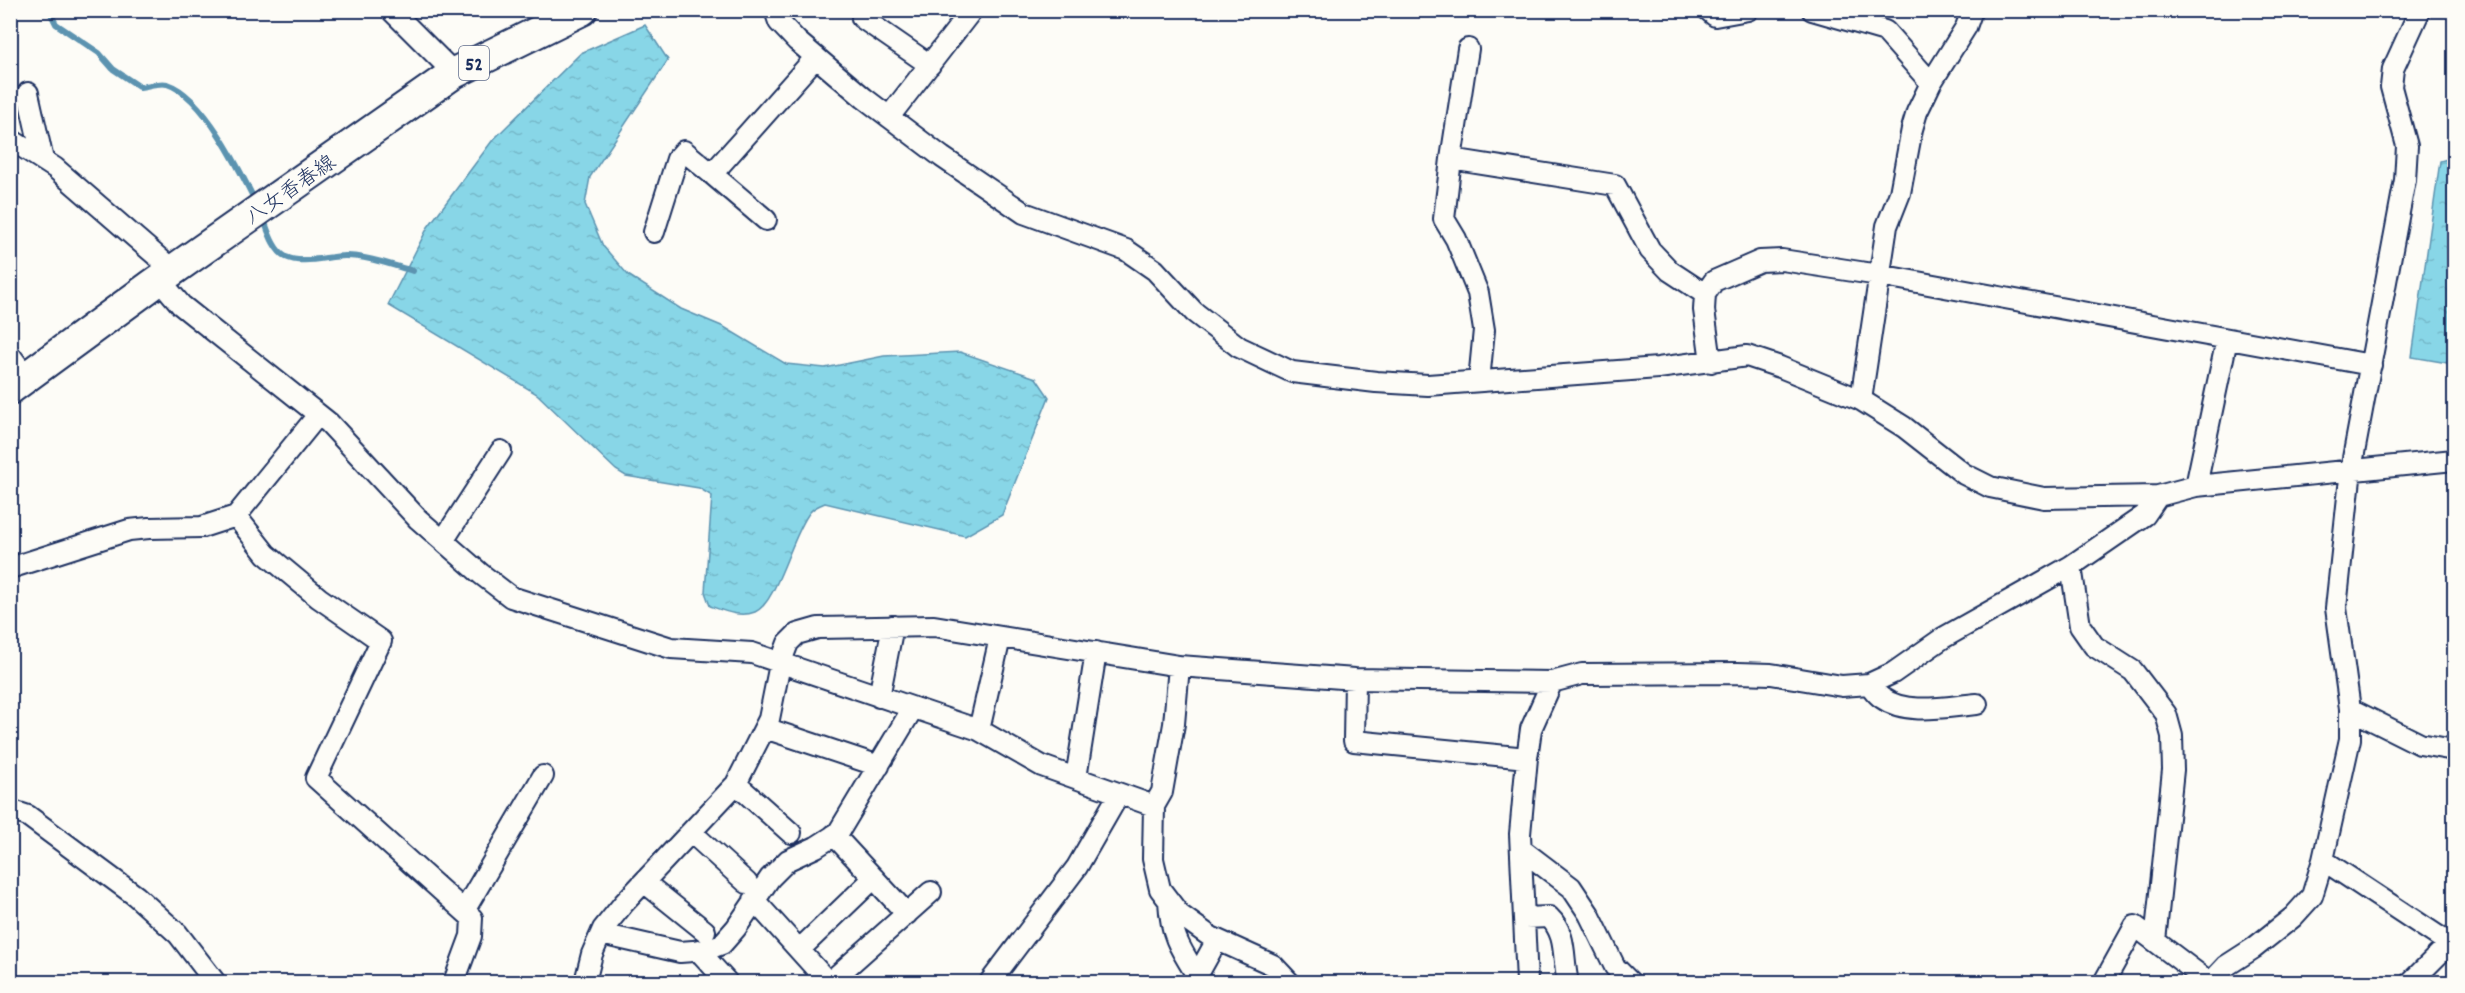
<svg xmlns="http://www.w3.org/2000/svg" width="2465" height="993" font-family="Dekko,'Klee One',sans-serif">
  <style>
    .water { fill: url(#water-ripples); stroke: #5c93b0; stroke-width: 1.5 }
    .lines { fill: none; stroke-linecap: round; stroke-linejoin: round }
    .stream { stroke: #5c93b0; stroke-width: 6 }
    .street-casing { stroke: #1b2f5e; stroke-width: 24 }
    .primary-casing { stroke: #1b2f5e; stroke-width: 34 }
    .street { stroke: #fdfcf7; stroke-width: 20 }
    .primary { stroke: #fdfcf7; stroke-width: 30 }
    .labels { text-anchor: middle; stroke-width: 4.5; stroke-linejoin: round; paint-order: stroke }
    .shield { fill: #fdfcf7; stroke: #5f6c8c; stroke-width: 1.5 }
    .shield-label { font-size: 20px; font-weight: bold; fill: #1b2f5e }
    .street-label { font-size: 21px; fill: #1b2f5e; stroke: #fdfcf7 }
  </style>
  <defs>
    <pattern id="water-ripples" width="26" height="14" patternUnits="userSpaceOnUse" patternTransform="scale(1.5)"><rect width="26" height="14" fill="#88d6e7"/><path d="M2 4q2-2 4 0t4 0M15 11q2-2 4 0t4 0" fill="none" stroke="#75b8c9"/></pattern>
  </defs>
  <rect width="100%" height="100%" fill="#fdfcf7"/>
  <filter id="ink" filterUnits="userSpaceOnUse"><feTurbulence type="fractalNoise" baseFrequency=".0167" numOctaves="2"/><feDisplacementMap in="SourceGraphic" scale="12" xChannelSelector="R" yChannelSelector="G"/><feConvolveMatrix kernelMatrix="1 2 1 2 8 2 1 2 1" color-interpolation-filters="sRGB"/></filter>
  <g filter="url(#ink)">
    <path class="water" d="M 645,25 L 668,60 L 590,177 L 585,204 L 603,246 L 628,275 L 681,309 L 724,327 L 786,364 L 825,368 L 884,356 L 960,352 L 1036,378 L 1049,397 L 1002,515 L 965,536 L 825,503 C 820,505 813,508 810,512 C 792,534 777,603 755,612 C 740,618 724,611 710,606 L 705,592 L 712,496 L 699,488 L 626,476 L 616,470 L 537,394 L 388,305 L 428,227 L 492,141 L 581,53 Z
      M 2454,157 L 2454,364 L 2412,357 L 2440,161 Z"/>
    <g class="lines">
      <path class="stream" d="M 49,10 L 56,24 L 99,53 L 113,69 L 140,87 C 148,86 160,82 167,84 C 204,96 240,170 256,203
        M 263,217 C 268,230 273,250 286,257 C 302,265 328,256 345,256 C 367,256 391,265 413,271"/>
      <defs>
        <path id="street" d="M 391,10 L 454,73
          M 775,10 L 779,22 L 797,41 L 864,98 L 942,157 L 1024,213 L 1126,250 L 1155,270 L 1194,312 L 1239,347 L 1292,372 L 1376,382 L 1428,385 L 1658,368 L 1747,356 L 1780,367 L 1861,400 L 1904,427 L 1964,474 L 1990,487 L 2044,498 L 2158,496 L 2196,486 L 2454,460
          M 1708,10 L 1715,16 L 1748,10
          M 1812,10 L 1885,31 L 1931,83
          M 862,18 L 930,65
          M 28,93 L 43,160
          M 889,117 L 972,10
          M 10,139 L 55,168 L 174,271
          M 1451,159 L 1468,49
          M 766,220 L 712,174 L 816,57
          M 654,232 L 677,159 L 684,151 L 712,174
          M 160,280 L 181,305 L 329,423 L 418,519 L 481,574 L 511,597 L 671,648 L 752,653 L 979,730 L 1042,766 L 1154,806
          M 10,355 L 26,377
          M 1711,362 L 1704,310 L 1705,294 L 1714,281 L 1760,261 L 1782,260 L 1879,275 L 2371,365
          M 1479,381 L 1484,330 L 1478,293 L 1456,239 L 1444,219 L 1451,159 L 1615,185 L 1650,250 L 1670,271 L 1705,294
          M 1861,400 L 1887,226 L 1900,193 L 1912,129 L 1917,112 L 1931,83 L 1966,27 L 1972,10
          M 2196,486 L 2227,339
          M 236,516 L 266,554 L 319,598 L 381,641 L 316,778 L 472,918 L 471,936 L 454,982
          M 443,541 L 501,451
          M 2071,566 L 2080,626 L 2094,646 L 2133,671 L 2166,714 L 2172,736 L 2173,770 L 2155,941
          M 10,568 L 129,530 L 149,528 L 202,527 L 236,516 L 318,415
          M 1179,666 L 1174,724 L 1162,792 L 1154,806 L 1153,859 L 1160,889 L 1179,914 L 1211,937 L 1273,965 L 1289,982
          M 1355,679 L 1354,741 L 1527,758 L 1531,729 L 1552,682
          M 1869,684 C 1873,689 1877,695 1882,698 C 1907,716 1949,706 1977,704
          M 879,697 L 893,626
          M 2350,709 L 2420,744 L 2454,750
          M 765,728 L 879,766
          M 979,730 L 1000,638
          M 1076,778 L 1096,652
          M 736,784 L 791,833
          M 10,810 L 28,816 L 136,896 L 178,934 L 215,982
          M 691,832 L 747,883
          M 834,835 L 907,914
          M 1521,849 L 1571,887 L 1589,914 L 1615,967 L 1630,982
          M 2323,860 L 2450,944
          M 644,882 L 705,931
          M 754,900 L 828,982
          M 1169,901 C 1171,939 1182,951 1201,982
          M 464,911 L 543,776
          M 1525,918 L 1549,917 C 1568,935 1562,959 1568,982
          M 601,934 L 680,952 L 706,950 L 722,944 L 736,928 L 770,878 L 788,860 L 816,847 L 838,833 L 913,708
          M 698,950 L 727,982
          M 799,950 L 874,878
          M 1197,976 L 1217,940
          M 585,982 L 592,954 L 603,929 L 624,903 L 736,784 L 769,719 L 780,664 L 788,643 L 797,634 L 818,628 L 934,626 L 1179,666 L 1355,679 L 1552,682 L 1582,674 L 1738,673 L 1771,674 L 1842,686 L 1869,684 L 1893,673 L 1943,638 L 2071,566 L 2145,515 L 2158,496
          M 830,982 L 931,892
          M 990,982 L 1077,867 L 1119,794
          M 1527,982 L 1520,834 L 1527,758
          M 2104,982 L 2135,926 L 2209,982
          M 2211,982 L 2226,966 L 2254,948 L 2293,917 L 2312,896 L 2323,860 L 2350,739 L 2350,709 L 2336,608 L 2351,469 L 2405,180 L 2407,146 L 2391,87 L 2393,69 L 2420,10
          M 2411,982 L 2454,939"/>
        <path id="primary" d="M 10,389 L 152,285 L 454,73 L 582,10"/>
      </defs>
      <use href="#street" class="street-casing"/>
      <use href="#primary" class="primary-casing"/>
      <use href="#street" class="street"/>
      <use href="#primary" class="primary"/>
    </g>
  </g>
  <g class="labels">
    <rect class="shield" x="459" y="46" width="30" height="34" rx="4.5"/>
    <g class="shield-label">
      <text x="474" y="70">52</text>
    </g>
    <g class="street-label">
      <text transform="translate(290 189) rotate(-35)" y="7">八女香春線</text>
    </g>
  </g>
  <rect width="2465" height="993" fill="none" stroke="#fdfcf7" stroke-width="36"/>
  <rect x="18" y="18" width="2429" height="957" fill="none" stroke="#1b2f5e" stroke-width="2" filter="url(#ink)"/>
</svg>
